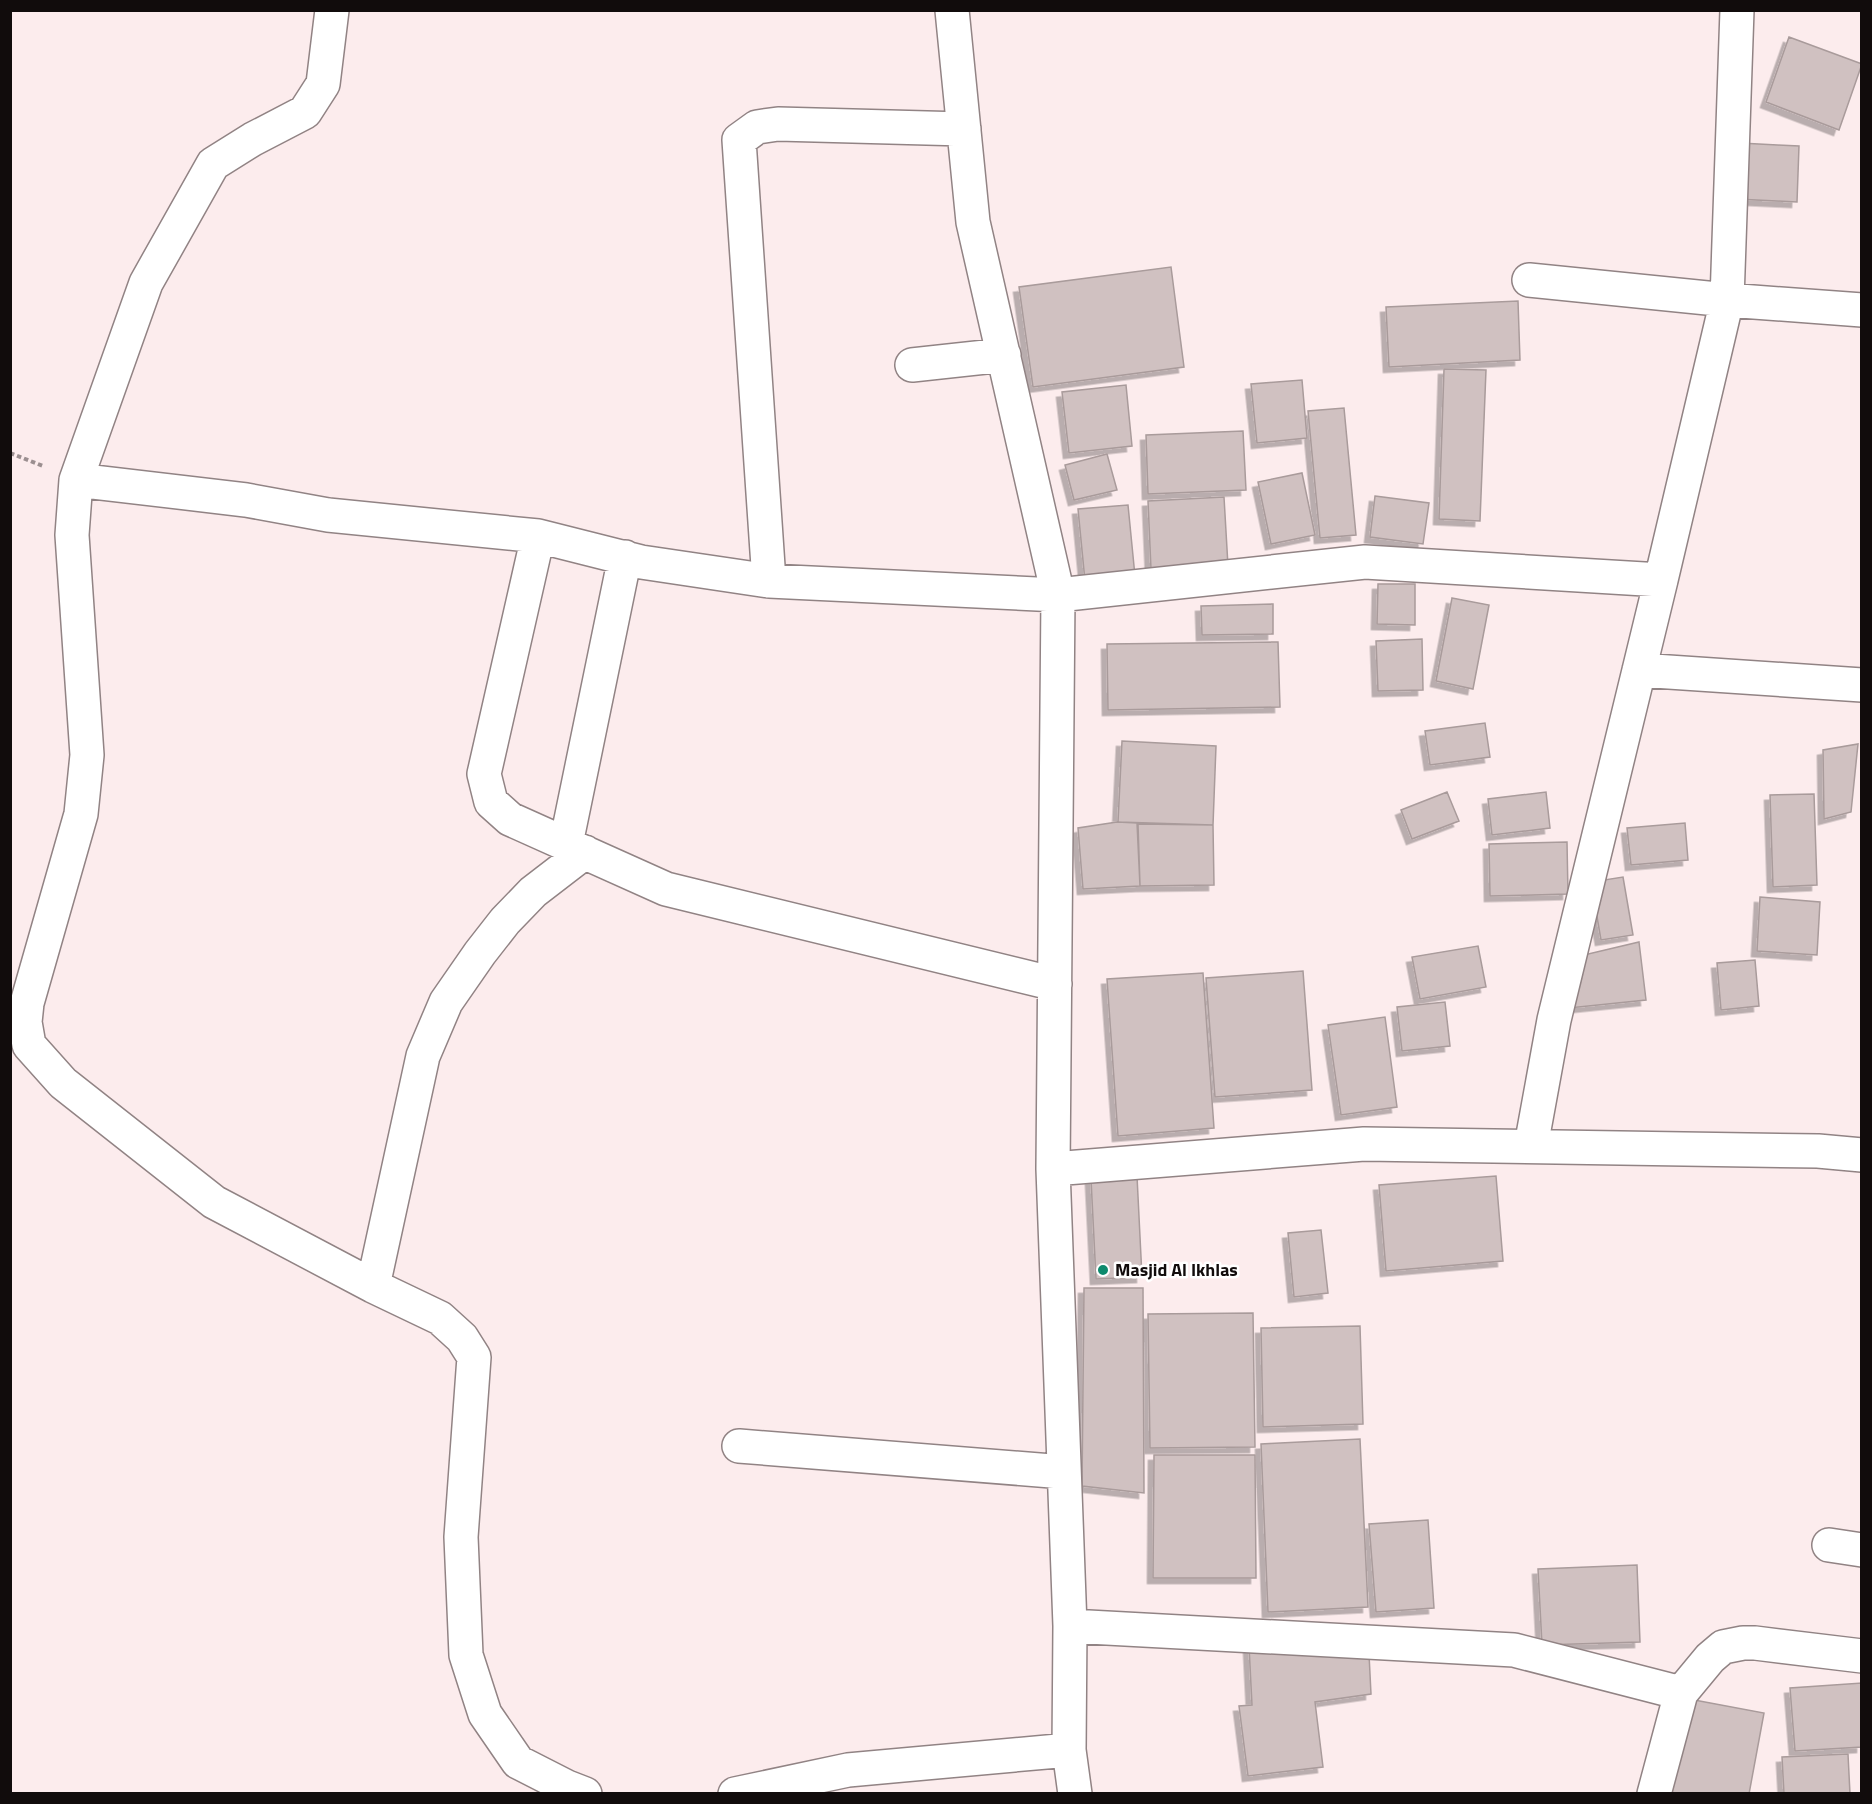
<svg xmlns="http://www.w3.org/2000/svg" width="1872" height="1804" font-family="'Titillium Web',sans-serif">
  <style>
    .building { fill: #d0c1c1; stroke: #a99b9b; stroke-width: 1.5; filter: url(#shadow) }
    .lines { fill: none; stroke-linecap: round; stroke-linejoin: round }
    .minor-casing { stroke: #918384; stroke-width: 36 }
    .path { stroke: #9b8f90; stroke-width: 4; stroke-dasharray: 4.5 3; stroke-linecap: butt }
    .minor { stroke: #fff; stroke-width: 33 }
    .poi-dot { fill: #0e8a6d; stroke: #fff; stroke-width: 2 }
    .labels { text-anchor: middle; stroke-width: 5; stroke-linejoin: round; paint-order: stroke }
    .poi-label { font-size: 18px; font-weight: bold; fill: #110c0c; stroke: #fff; text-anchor: start }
  </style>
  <defs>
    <filter id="shadow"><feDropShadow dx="-5.5" dy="5.5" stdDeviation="0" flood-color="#0004"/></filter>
  </defs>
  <rect width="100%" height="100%" fill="#fceced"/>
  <path class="building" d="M 1789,37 L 1862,64 L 1839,130 L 1766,102 Z
    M 1740,143 L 1799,146 L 1797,202 L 1736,199 Z
    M 1171,267 L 1184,367 L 1033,387 L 1019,287 Z
    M 1518,301 L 1520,360 L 1389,367 L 1386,307 Z
    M 1444,369 L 1486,370 L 1480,521 L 1439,519 Z
    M 1302,380 L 1307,438 L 1257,443 L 1251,384 Z
    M 1126,385 L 1132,446 L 1069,453 L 1062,392 Z
    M 1344,408 L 1356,535 L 1320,538 L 1308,411 Z
    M 1243,431 L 1246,490 L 1148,494 L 1146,435 Z
    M 1107,454 L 1117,490 L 1074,500 L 1065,465 Z
    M 1302,473 L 1315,535 L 1271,544 L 1258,482 Z
    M 1375,496 L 1429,503 L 1423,544 L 1370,537 Z
    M 1224,497 L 1228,566 L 1151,569 L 1148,501 Z
    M 1128,505 L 1135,576 L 1085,581 L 1078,509 Z
    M 1378,584 L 1415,584 L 1415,625 L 1377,624 Z
    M 1452,598 L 1489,605 L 1473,689 L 1436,681 Z
    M 1273,604 L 1273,634 L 1202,635 L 1201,606 Z
    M 1422,639 L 1423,690 L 1378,691 L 1376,641 Z
    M 1278,642 L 1280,707 L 1108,710 L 1107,644 Z
    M 1485,723 L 1490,757 L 1430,765 L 1425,731 Z
    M 1122,741 L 1216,746 L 1213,825 L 1118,822 Z
    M 1858,744 L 1851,812 L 1824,819 L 1823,750 Z
    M 1447,792 L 1459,821 L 1412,839 L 1401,810 Z
    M 1546,792 L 1550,828 L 1492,835 L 1488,799 Z
    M 1814,794 L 1817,885 L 1773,887 L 1770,795 Z
    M 1117,822 L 1137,823 L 1140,886 L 1083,889 L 1078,828 Z
    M 1685,823 L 1688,860 L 1631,865 L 1627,828 Z
    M 1138,824 L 1213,825 L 1214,885 L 1140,886 Z
    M 1567,842 L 1568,894 L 1490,896 L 1489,844 Z
    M 1623,877 L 1633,935 L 1601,940 L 1591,882 Z
    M 1760,897 L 1820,902 L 1817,955 L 1757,951 Z
    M 1639,942 L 1646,1000 L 1569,1008 L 1571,958 Z
    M 1478,946 L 1486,987 L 1420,999 L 1412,957 Z
    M 1755,960 L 1759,1006 L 1721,1010 L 1717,963 Z
    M 1303,971 L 1312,1090 L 1215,1097 L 1206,978 Z
    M 1203,973 L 1214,1128 L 1118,1136 L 1107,979 Z
    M 1445,1002 L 1450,1046 L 1402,1051 L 1397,1007 Z
    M 1385,1017 L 1397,1107 L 1341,1115 L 1328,1025 Z
    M 1137,1176 L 1142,1277 L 1096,1279 L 1091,1179 Z
    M 1496,1176 L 1503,1261 L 1386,1271 L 1379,1185 Z
    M 1321,1230 L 1328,1293 L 1294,1297 L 1288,1233 Z
    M 1084,1288 L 1143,1288 L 1144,1493 L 1082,1486 Z
    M 1253,1313 L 1255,1447 L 1150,1448 L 1148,1314 Z
    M 1360,1326 L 1363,1424 L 1263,1427 L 1261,1328 Z
    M 1360,1439 L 1368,1607 L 1268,1612 L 1261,1444 Z
    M 1154,1455 L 1255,1455 L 1256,1578 L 1153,1578 Z
    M 1428,1520 L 1434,1608 L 1376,1612 L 1369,1524 Z
    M 1637,1565 L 1640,1642 L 1542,1645 L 1538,1569 Z
    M 1249,1646 L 1369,1654 L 1371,1694 L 1315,1702 L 1323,1767 L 1248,1776 L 1239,1706 L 1252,1705 Z
    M 1862,1683 L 1862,1747 L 1795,1751 L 1790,1688 Z
    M 1689,1699 L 1764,1713 L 1749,1794 L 1671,1794 Z
    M 1848,1754 L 1850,1794 L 1784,1794 L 1782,1757 Z"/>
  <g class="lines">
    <defs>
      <path id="minor" d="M 332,10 L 323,84 L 305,112 L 253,139 L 213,164 L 146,283 L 76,480 L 72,535 L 87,755 L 81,814 L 27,1003 L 25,1022 L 29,1045 L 63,1083 L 214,1202 L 373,1286 L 440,1318 L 462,1338 L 474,1357 L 461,1537 L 466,1655 L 485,1714 L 518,1762 L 567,1787 L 585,1794
        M 952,10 L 973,222 L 1058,595 L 1053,1169 L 1070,1626 L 1069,1750 L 1075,1794
        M 1529,280 L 1727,300 L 1862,310
        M 912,365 L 1004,355
        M 76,480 L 246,500 L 328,515 L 538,536 L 641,562 L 769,581 L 1058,595 L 1365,562 L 1661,580 L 1727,300 L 1737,10
        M 538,536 L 484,774 L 491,802 L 510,819 L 666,889 L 1055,984
        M 769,581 L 739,140 L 757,127 L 778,124 L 964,129
        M 1639,670 L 1862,685
        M 566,844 L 625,557
        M 1531,1146 L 1554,1020 L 1661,580
        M 1053,1169 L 1364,1144 L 1818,1151 L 1862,1155
        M 373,1286 L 423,1056 L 446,1002 L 480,953 L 505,921 L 533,892 L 585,852
        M 739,1446 L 1064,1472
        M 1829,1545 L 1862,1550
        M 1070,1626 L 1514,1650 L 1681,1693
        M 735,1794 L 848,1770 L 1069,1750
        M 1654,1794 L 1681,1693 L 1710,1658 L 1723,1647 L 1743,1643 L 1755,1643 L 1862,1656"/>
    </defs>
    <use href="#minor" class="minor-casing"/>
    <path class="path" d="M 10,453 L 43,466"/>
    <use href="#minor" class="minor"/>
  </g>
  <circle class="poi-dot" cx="1103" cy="1270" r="6"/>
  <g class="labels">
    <g class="poi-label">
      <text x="1115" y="1276">Masjid Al Ikhlas</text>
    </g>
  </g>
  <rect width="1872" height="1804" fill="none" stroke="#110c0c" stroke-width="24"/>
</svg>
